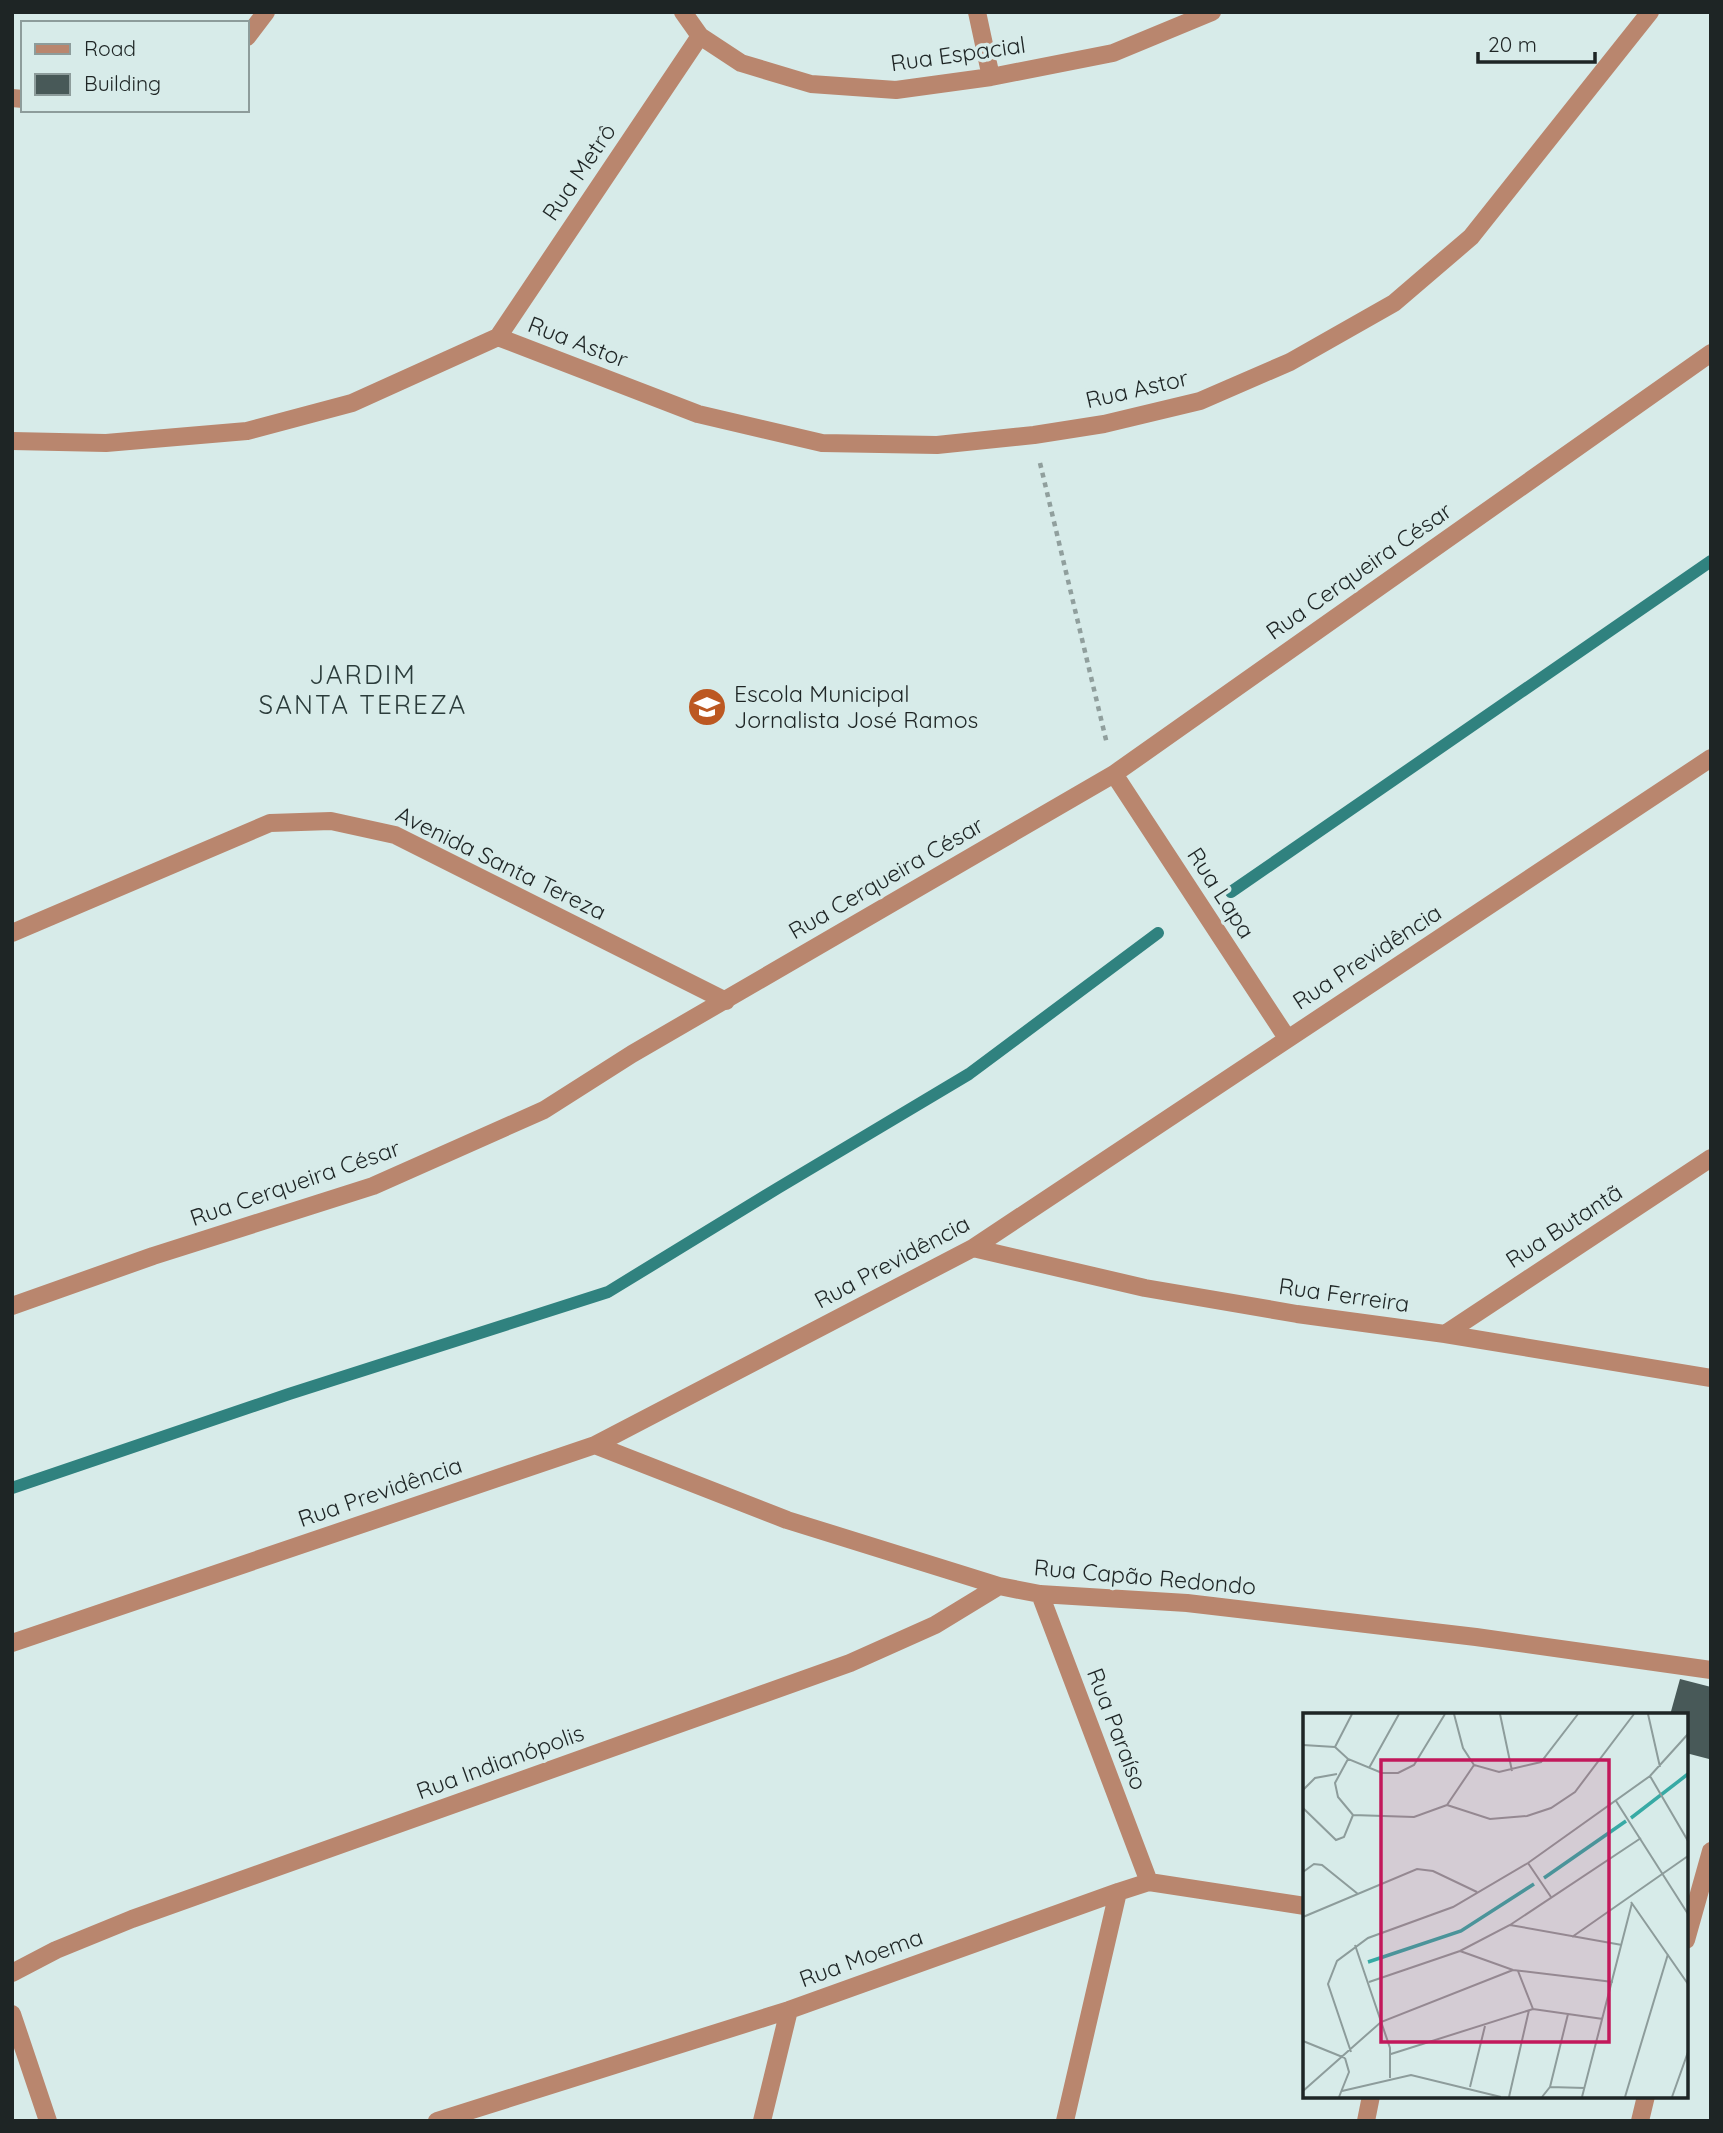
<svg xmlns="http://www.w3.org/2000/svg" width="1723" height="2133" font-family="Quicksand,sans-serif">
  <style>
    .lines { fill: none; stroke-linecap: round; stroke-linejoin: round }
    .stream { stroke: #30827f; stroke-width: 12 }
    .building { fill: #485958 }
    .path { stroke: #909f9d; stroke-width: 4.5; stroke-dasharray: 5 5; stroke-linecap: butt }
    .street { stroke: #b9866e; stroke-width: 18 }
    .labels { text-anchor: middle; stroke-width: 7; stroke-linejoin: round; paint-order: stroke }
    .street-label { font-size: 23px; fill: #1e2525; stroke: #d7ebe9 }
    .poi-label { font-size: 23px; fill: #1e2525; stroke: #d7ebe9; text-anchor: start }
    .quarter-label { font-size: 26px; letter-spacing: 2px; fill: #2b3c3b; stroke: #d7ebe9 }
    .inset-river { fill: none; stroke: #37aaa5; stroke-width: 3.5 }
    .inset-road { fill: none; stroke: #8d9c9b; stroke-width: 2 }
    .view { fill: #c2185b; fill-opacity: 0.15; stroke: #c2185b; stroke-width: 3.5 }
    .inset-edge { fill: none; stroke: #1e2525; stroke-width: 3.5 }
  </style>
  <rect width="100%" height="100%" fill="#d7ebe9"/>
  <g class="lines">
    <path class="stream" d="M 1231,892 L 1711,561
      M 12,1488 L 289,1394 L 608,1292 L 778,1188 L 969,1074 L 1158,933"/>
  </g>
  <path class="building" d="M 1680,1679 L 1711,1687 L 1711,1753 L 1709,1759 L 1686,1753 L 1686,1715 L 1670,1715 Z"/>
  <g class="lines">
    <path class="path" d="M 1040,463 L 1107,744"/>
    <path class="street" d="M 683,12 L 700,36 L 741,63 L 811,84 L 896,90 L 991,77 L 1113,53 L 1212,12
      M 977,12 L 991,77
      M 247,37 L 266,12
      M 12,98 L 23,99
      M 498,337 L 698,414 L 822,443 L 937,445 L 1034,435 L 1104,424 L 1200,401 L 1290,362 L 1394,303 L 1471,237 L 1650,12
      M 498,337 L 700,36
      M 12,441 L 106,443 L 247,431 L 352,403 L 498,337
      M 1114,774 L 1287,1038
      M 12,933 L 270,823 L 331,821 L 395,835 L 726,1001
      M 973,1248 L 1145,1288 L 1297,1314 L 1445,1334 L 1711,1378
      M 12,1306 L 153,1256 L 373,1186 L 544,1110 L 632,1054 L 1114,774 L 1711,353
      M 1445,1334 L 1711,1158
      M 595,1445 L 787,1520 L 999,1586 L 1040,1594 L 1187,1603 L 1476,1637 L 1711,1670
      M 1040,1594 L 1149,1882
      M 12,1643 L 595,1445 L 973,1248 L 1711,758
      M 1686,1940 L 1711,1851
      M 12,1973 L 56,1950 L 132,1919 L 850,1663 L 935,1625 L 999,1586
      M 12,2014 L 48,2121
      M 437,2121 L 789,2010 L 1118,1892 L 1149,1882 L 1305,1906
      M 762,2121 L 789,2010
      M 1065,2121 L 1118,1892
      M 1366,2121 L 1371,2096
      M 1640,2121 L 1646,2096"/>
  </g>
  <defs>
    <symbol id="school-disc" viewBox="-11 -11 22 22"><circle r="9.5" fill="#bc5822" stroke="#d7ebe9"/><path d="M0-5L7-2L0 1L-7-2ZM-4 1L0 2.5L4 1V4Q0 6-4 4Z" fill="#fff"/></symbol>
  </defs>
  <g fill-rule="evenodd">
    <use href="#school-disc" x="685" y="685" width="44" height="44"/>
  </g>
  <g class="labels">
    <g class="street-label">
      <text transform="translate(958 54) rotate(-8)" y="8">Rua Espacial</text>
      <text transform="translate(579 172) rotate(-56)" y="8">Rua Metrô</text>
      <text transform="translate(578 342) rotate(21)" y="8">Rua Astor</text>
      <text transform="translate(1137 389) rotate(-13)" y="8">Rua Astor</text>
      <text transform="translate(1359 571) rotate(-35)" y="8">Rua Cerqueira César</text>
      <text transform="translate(501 863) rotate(26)" y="8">Avenida Santa Tereza</text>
      <text transform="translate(886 878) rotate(-30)" y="8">Rua Cerqueira César</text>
      <text transform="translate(1221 893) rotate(57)" y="8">Rua Lapa</text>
      <text transform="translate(1367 957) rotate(-33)" y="8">Rua Previdência</text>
      <text transform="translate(295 1183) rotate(-19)" y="8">Rua Cerqueira César</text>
      <text transform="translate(1564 1226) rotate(-33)" y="8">Rua Butantã</text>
      <text transform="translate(892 1262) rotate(-28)" y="8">Rua Previdência</text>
      <text transform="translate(1344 1295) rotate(8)" y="8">Rua Ferreira</text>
      <text transform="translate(380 1492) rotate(-19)" y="8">Rua Previdência</text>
      <text transform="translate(1145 1577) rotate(5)" y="8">Rua Capão Redondo</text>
      <text transform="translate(1117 1729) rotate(69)" y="8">Rua Paraíso</text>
      <text transform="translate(500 1762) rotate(-20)" y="8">Rua Indianópolis</text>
      <text transform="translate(861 1958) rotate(-20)" y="8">Rua Moema</text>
    </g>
    <g class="poi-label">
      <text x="734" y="702">Escola Municipal<tspan x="734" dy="26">Jornalista José Ramos</tspan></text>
    </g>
    <g class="quarter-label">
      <text x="363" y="684">JARDIM<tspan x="363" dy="30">SANTA TEREZA</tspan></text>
    </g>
  </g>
  <g transform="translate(1303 1713)">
    <rect width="385" height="385" fill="#d7ebe9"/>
    <path class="inset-river" d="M 328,105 L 385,61M 241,165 L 323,108M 65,249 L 158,218 L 231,171"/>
    <path class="inset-road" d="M 151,1 L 160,35 L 171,52 L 196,59 L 238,49 L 275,1M 197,1 L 209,58M 345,1 L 357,54M 0,32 L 32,34M 32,34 L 45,46 L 79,60 L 95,60 L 111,52 L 142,1M 32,34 L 49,1M 45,46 L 32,70 L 35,84 L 50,102 L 111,104 L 144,92M 66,55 L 96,1M 347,63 L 385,128M 0,77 L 12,65 L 34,61M 313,88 L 385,201M 144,92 L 187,106 L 224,103 L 248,95 L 272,79 L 331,1M 144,92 L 171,52M 0,95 L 33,127 L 41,124 L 50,102M 225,150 L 248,184M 0,159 L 11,151 L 19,152 L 55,181M 328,189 L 385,271M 0,204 L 114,156 L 130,158 L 174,179M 207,212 L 319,232M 269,224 L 385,143M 52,232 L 87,335 L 87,365M 157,238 L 210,257 L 310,269M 215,258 L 230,296M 66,269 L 157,238 L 207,212 L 338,125M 0,328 L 42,345M 48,339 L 25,271 L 34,248 L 65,225 L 150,194 L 225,150 L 347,63 L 385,21M 88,341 L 230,296 L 300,306M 167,374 L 182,313M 247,374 L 265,301M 0,378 L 78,309 L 210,257M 39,378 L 108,362 L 198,384M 36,384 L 46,359 L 42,345M 206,384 L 226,297M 239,384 L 247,374 L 282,375M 279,384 L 329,190M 322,384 L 365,241M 369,384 L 385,339"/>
    <path class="view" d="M 78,47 L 306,47 L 306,329 L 78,329 Z"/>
    <rect width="385" height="385" class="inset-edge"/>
  </g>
  <rect width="1723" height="2133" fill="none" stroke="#1e2525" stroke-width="28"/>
  <rect x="21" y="21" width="228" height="91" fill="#d7ebe9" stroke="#8d9c9b" stroke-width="2"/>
  <rect x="35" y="44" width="35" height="10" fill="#b9866e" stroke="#8d9c9b" stroke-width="2"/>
  <text x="84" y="56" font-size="21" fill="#1e2525">Road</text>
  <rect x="35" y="74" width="35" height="21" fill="#485958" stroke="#8d9c9b" stroke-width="2"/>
  <text x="84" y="91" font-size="21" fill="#1e2525">Building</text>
  <path d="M1478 52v10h117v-10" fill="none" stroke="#1e2525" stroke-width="3.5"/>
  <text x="1488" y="52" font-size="21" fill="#1e2525" stroke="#d7ebe9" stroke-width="5" paint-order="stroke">20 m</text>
</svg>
